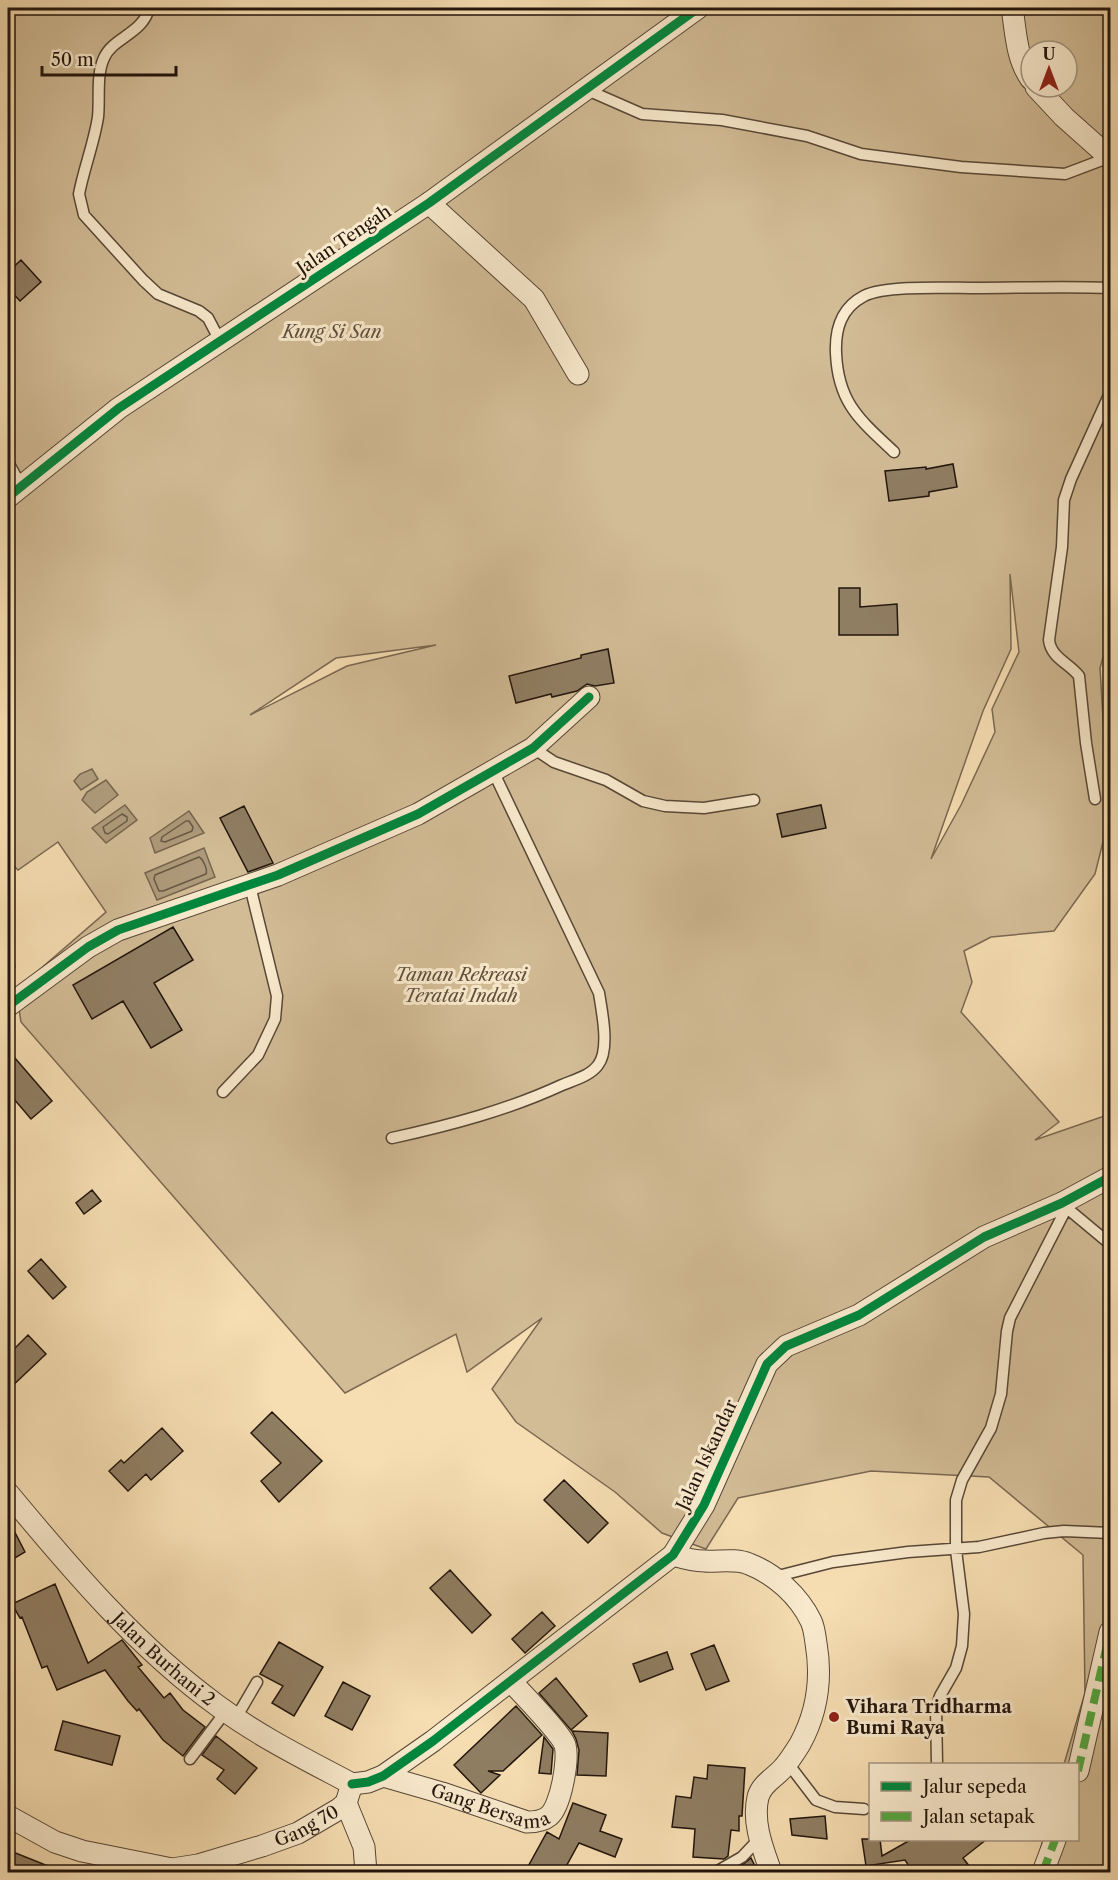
<svg xmlns="http://www.w3.org/2000/svg" width="1118" height="1880" font-family="'Libre Caslon Text',serif">
  <style>
    .green { fill: #d2bc96; stroke: #7a6852; stroke-width: 1.5; fill-rule: evenodd }
    .water { fill: #ae9a7a; stroke: #76654e; stroke-width: 1.5 }
    .lines { fill: none; stroke-linecap: round; stroke-linejoin: round }
    .shore { stroke: #685844; stroke-width: 1.5 }
    .building { fill: #907e63; stroke: #22150d; stroke-width: 1.5 }
    .service-casing { stroke: #574736; stroke-width: 13 }
    .minor-casing { stroke: #574736; stroke-width: 23 }
    .service { stroke: #f9eacd; stroke-width: 10 }
    .minor { stroke: #f9eacd; stroke-width: 21 }
    .quiet { stroke: #53a941; stroke-width: 8; stroke-dasharray: 15 8; stroke-linecap: butt }
    .cycleway-casing { stroke: #f9eacd; stroke-width: 13 }
    .cycleway { stroke: #00873e; stroke-width: 9 }
    .poi-dot { fill: #8f2418; stroke: #f9eacd; stroke-width: 2 }
    .labels { text-anchor: middle; stroke-width: 6; stroke-linejoin: round; paint-order: stroke }
    .street-label { font-size: 18px; fill: #22150d; stroke: #f9eacd }
    .park-label { font-size: 18px; font-style: italic; fill: #604f3d; stroke: #f9eacd }
    .poi-label { font-size: 18px; font-weight: bold; fill: #22150d; stroke: #f9eacd; text-anchor: start }
  </style>
  <rect width="100%" height="100%" fill="#f6deb2"/>
  <filter id="stains"><feTurbulence type="fractalNoise" baseFrequency=".00333" numOctaves="4"/><feColorMatrix values="0 0 0 0 .2 0 0 0 0 .09 0 0 0 0 .02 0 0 0 .5 -.17"/></filter>
  <radialGradient id="worn" r=".72"><stop offset=".6" stop-color="#630" stop-opacity="0"/><stop offset="1" stop-color="#630" stop-opacity=".3"/></radialGradient>
  <path class="green" d="M 8,8 L 1110,8 L 1110,632 L 1100,668 L 1109,818 L 1095,874 L 1054,931 L 991,937 L 964,951 L 972,982 L 961,1012 L 1059,1122 L 1035,1140 L 1110,1114 L 1110,1872 L 1034,1872 L 1043,1840 L 1078,1840 L 1078,1764 L 1064,1764 L 1085,1693 L 1083,1555 L 989,1477 L 871,1471 L 738,1498 L 706,1549 L 662,1533 L 615,1492 L 516,1422 L 492,1389 L 542,1318 L 467,1372 L 456,1334 L 345,1393 L 21,1022 L 16,990 L 106,912 L 58,842 L 18,870 L 8,860 ZM 1031,51 L 1067,51 L 1067,87 L 1031,87 ZM 1010,574 L 1019,652 L 992,709 L 995,732 L 961,805 L 931,859 L 983,711 L 1011,649 ZM 436,645 L 347,666 L 250,715 L 336,658 Z"/>
  <path class="water" d="M 92,769 L 98,779 L 81,790 L 74,781 L 80,774 Z
    M 106,780 L 118,795 L 95,813 L 82,800 L 87,792 Z
    M 125,805 L 137,820 L 106,843 L 92,828 Z
    M 189,811 L 204,833 L 155,853 L 150,838 Z
    M 204,848 L 215,877 L 157,900 L 145,873 Z"/>
  <g class="lines">
    <path class="shore" d="M 122,814 L 127,817 L 127,821 L 108,834 L 105,833 L 103,827 Z
      M 186,821 L 189,821 L 193,827 L 192,831 L 165,842 L 161,841 L 162,837 Z
      M 199,857 C 203,859 208,870 206,874 L 163,891 L 159,891 L 154,879 L 155,875 Z"/>
  </g>
  <path class="building" d="M 21,260 L 41,282 L 20,301 L 8,288 L 8,272 Z
    M 953,464 L 957,487 L 929,492 L 929,496 L 889,501 L 885,471 L 926,467 L 926,469 Z
    M 839,588 L 860,588 L 860,607 L 897,604 L 898,635 L 839,635 Z
    M 608,649 L 614,683 L 595,686 L 587,684 L 577,691 L 552,697 L 551,694 L 516,703 L 509,676 L 581,658 L 581,655 Z
    M 821,805 L 826,828 L 782,837 L 777,814 Z
    M 244,806 L 273,863 L 248,872 L 220,818 Z
    M 173,927 L 193,960 L 154,983 L 182,1030 L 151,1048 L 123,1001 L 92,1019 L 73,985 Z
    M 8,1050 L 52,1101 L 31,1119 L 8,1092 Z
    M 92,1190 L 101,1201 L 84,1214 L 76,1203 Z
    M 41,1259 L 66,1287 L 53,1299 L 28,1271 Z
    M 28,1335 L 46,1354 L 8,1390 L 8,1355 Z
    M 272,1412 L 322,1461 L 279,1502 L 261,1481 L 281,1463 L 251,1433 Z
    M 162,1428 L 183,1451 L 151,1480 L 146,1474 L 128,1491 L 109,1471 L 121,1460 L 124,1463 Z
    M 564,1480 L 608,1523 L 588,1543 L 544,1500 Z
    M 8,1519 L 25,1552 L 8,1562 Z
    M 450,1570 L 491,1615 L 472,1633 L 430,1588 Z
    M 55,1584 L 88,1663 L 122,1640 L 142,1665 L 138,1667 L 164,1698 L 170,1693 L 183,1710 L 205,1727 L 183,1756 L 163,1740 L 139,1709 L 137,1711 L 128,1701 L 105,1670 L 57,1690 L 47,1666 L 42,1668 L 22,1617 L 20,1618 L 12,1604 Z
    M 542,1612 L 555,1626 L 525,1653 L 512,1639 Z
    M 279,1642 L 323,1667 L 294,1716 L 272,1703 L 283,1686 L 260,1674 Z
    M 714,1645 L 729,1681 L 706,1690 L 691,1654 Z
    M 667,1652 L 673,1669 L 640,1682 L 633,1664 Z
    M 556,1678 L 587,1716 L 571,1730 L 539,1693 Z
    M 343,1682 L 370,1696 L 352,1730 L 325,1716 Z
    M 516,1706 L 542,1735 L 503,1771 L 488,1771 L 500,1775 L 481,1793 L 454,1765 Z
    M 63,1721 L 120,1736 L 112,1765 L 55,1750 Z
    M 572,1731 L 608,1733 L 606,1776 L 577,1775 L 579,1750 L 576,1739 Z
    M 216,1736 L 257,1768 L 235,1794 L 217,1779 L 224,1770 L 202,1755 Z
    M 544,1737 L 553,1749 L 551,1774 L 539,1773 Z
    M 708,1765 L 745,1768 L 742,1816 L 739,1816 L 739,1831 L 731,1830 L 728,1856 L 724,1859 L 693,1857 L 695,1829 L 672,1827 L 676,1796 L 691,1798 L 694,1777 L 707,1779 Z
    M 573,1803 L 606,1815 L 600,1831 L 622,1839 L 615,1857 L 579,1843 L 563,1872 L 525,1872 L 547,1832 L 559,1839 Z
    M 825,1816 L 827,1839 L 792,1835 L 790,1819 Z
    M 862,1839 L 880,1839 L 882,1856 L 912,1839 L 987,1839 L 963,1858 L 974,1872 L 913,1872 L 905,1860 L 866,1866 Z
    M 13,1852 L 63,1872 L 8,1872 L 8,1865 Z
    M 751,1858 L 758,1872 L 742,1872 L 741,1866 Z"/>
  <g class="lines">
    <defs>
      <path id="service" d="M 149,8 C 143,34 113,37 104,58 C 96,75 100,98 98,117 C 94,143 84,168 79,194 L 84,215 L 143,280 L 158,294 L 199,311 L 208,318 L 220,341
        M 585,89 L 642,114 L 722,120 L 807,136 L 861,154 L 961,167 L 1065,174 L 1110,157
        M 894,452 C 860,420 838,403 836,353 C 835,329 841,308 864,296 C 885,285 948,288 973,288 C 1019,288 1065,286 1110,288
        M 8,462 L 21,486
        M 533,748 L 554,762 L 606,780 L 643,801 L 665,806 L 704,808 L 754,800
        M 1095,799 L 1086,743 L 1079,676 C 1069,663 1051,658 1049,640 L 1062,547 L 1064,500 L 1071,479 L 1110,393
        M 8,968 L 9,966
        M 223,1092 L 258,1055 L 275,1019 L 277,996 L 250,886
        M 392,1138 C 451,1125 508,1110 562,1085 C 574,1080 590,1076 598,1065 C 610,1050 602,1012 599,993 L 493,771
        M 1062,1204 L 1110,1244
        M 774,1577 L 833,1562 L 908,1552 L 979,1547 L 1044,1533 L 1064,1531 L 1110,1533
        M 236,1718 L 257,1682
        M 190,1759 L 226,1711
        M 787,1762 L 816,1800 L 835,1807 L 864,1809
        M 937,1764 L 936,1708 L 940,1696 L 956,1668 L 962,1646 L 964,1614 L 956,1550 L 956,1500 L 962,1480 L 991,1428 L 1001,1394 L 1007,1331 L 1010,1318 L 1067,1207
        M 716,1872 L 742,1857 L 759,1839"/>
      <g id="minor">
        <path d="M 1012,8 C 1016,32 1016,58 1031,79"/>
        <path d="M 1036,87 L 1064,117 L 1110,158"/>
        <path d="M 429,203 L 534,299 L 578,374"/>
        <path d="M 8,497 L 119,408 L 429,203 L 698,8"/>
        <path d="M 8,1006 L 88,947 L 118,930 L 278,875 L 418,814 L 533,748 L 589,697"/>
        <path id="s1" d="M 8,1493 C 72,1570 137,1647 218,1706 C 260,1737 307,1760 352,1784"/>
        <path d="M 673,1555 C 683,1558 694,1561 704,1561 C 719,1562 735,1558 749,1564 C 775,1574 799,1596 811,1621 C 814,1627 815,1636 816,1643 C 822,1678 817,1713 800,1744 C 795,1752 790,1760 784,1767 C 775,1778 762,1783 758,1797 C 752,1823 763,1849 771,1872"/>
        <path d="M 1078,1771 L 1110,1632"/>
        <path id="s2" d="M 383,1776 L 442,1793 L 527,1822 C 535,1822 543,1821 549,1816 C 561,1806 569,1759 565,1745 C 560,1732 522,1694 511,1681"/>
        <path d="M 352,1784 L 368,1782 L 383,1776 L 433,1741 L 673,1555 L 704,1505 L 767,1364 L 786,1346 L 859,1315 L 984,1237 L 1062,1203 L 1110,1177"/>
        <path d="M 346,1803 L 364,1847 L 366,1872"/>
        <path id="s3" d="M 8,1816 L 55,1842 L 82,1851 L 172,1869 L 198,1865 L 262,1846 L 298,1833 L 339,1809 L 346,1803 L 352,1784"/>
        <path d="M 1043,1872 L 1055,1840"/>
      </g>
    </defs>
    <use href="#service" class="service-casing"/>
    <use href="#minor" class="minor-casing"/>
    <use href="#service" class="service"/>
    <use href="#minor" class="minor"/>
    <path class="quiet" d="M 1078,1771 L 1110,1632
      M 1043,1872 L 1055,1840"/>
    <defs>
      <path id="cycleway" d="M 8,497 L 119,408 L 429,203 L 698,8
        M 8,1006 L 88,947 L 118,930 L 278,875 L 418,814 L 533,748 L 589,697
        M 352,1784 L 368,1782 L 383,1776 L 433,1741 L 673,1555 L 704,1505 L 767,1364 L 786,1346 L 859,1315 L 984,1237 L 1062,1203 L 1110,1177"/>
    </defs>
    <use href="#cycleway" class="cycleway-casing"/>
    <use href="#cycleway" class="cycleway"/>
  </g>
  <circle class="poi-dot" cx="834" cy="1717" r="6"/>
  <g class="labels">
    <g class="street-label">
      <text transform="translate(344 240) rotate(-34)" y="6">Jalan Tengah</text>
      <text transform="translate(707 1455) rotate(-65)" y="6">Jalan Iskandar</text>
      <text dy="6" stroke="none"><textPath href="#s1" startOffset="228">Jalan Burhani 2</textPath></text>
      <text dy="6" stroke="none"><textPath href="#s2" startOffset="112">Gang Bersama</textPath></text>
      <text dy="6" stroke="none"><textPath href="#s3" startOffset="316">Gang 70</textPath></text>
    </g>
    <g class="park-label">
      <text x="332" y="338">Kung Si San</text>
      <text x="461" y="981">Taman Rekreasi<tspan x="461" dy="21">Teratai Indah</tspan></text>
    </g>
    <g class="poi-label">
      <text x="846" y="1713">Vihara Tridharma<tspan x="846" dy="21">Bumi Raya</tspan></text>
    </g>
  </g>
  <rect width="1118" height="1880" fill="none" stroke="#f6deb2" stroke-width="30"/>
  <rect x="9" y="9" width="1100" height="1862" fill="none" stroke="#22150d" stroke-width="3"/>
  <rect x="15" y="15" width="1088" height="1850" fill="none" stroke="#22150d" stroke-width="1.5"/>
  <rect x="869" y="1763" width="210" height="78" fill="#f9eacd" stroke="#a39580" stroke-width="1.5"/>
  <rect x="881" y="1782" width="30" height="9" fill="#00873e" stroke="#a39580" stroke-width="1.5"/>
  <text x="923" y="1793" font-size="18" fill="#22150d">Jalur sepeda</text>
  <rect x="881" y="1812" width="30" height="9" fill="#53a941" stroke="#a39580" stroke-width="1.5"/>
  <text x="923" y="1823" font-size="18" fill="#22150d">Jalan setapak</text>
  <g transform="translate(1049 69)"><circle r="28" fill="#f9eacd" stroke="#a39580" stroke-width="1.5"/>
  <path d="M0-4.5L10 22L0 15L-10 22Z" fill="#8f2418"/>
  <text y="-9" font-size="16" font-weight="bold" text-anchor="middle" fill="#22150d">U</text>
  </g>
  <path d="M42 66v9h134v-9" fill="none" stroke="#22150d" stroke-width="3"/>
  <text x="51" y="66" font-size="18" fill="#22150d" stroke="#f9eacd" stroke-width="4.5" paint-order="stroke">50 m</text>
  <rect width="100%" height="100%" filter="url(#stains)"/>
  <rect width="100%" height="100%" fill="url(#worn)"/>
</svg>
